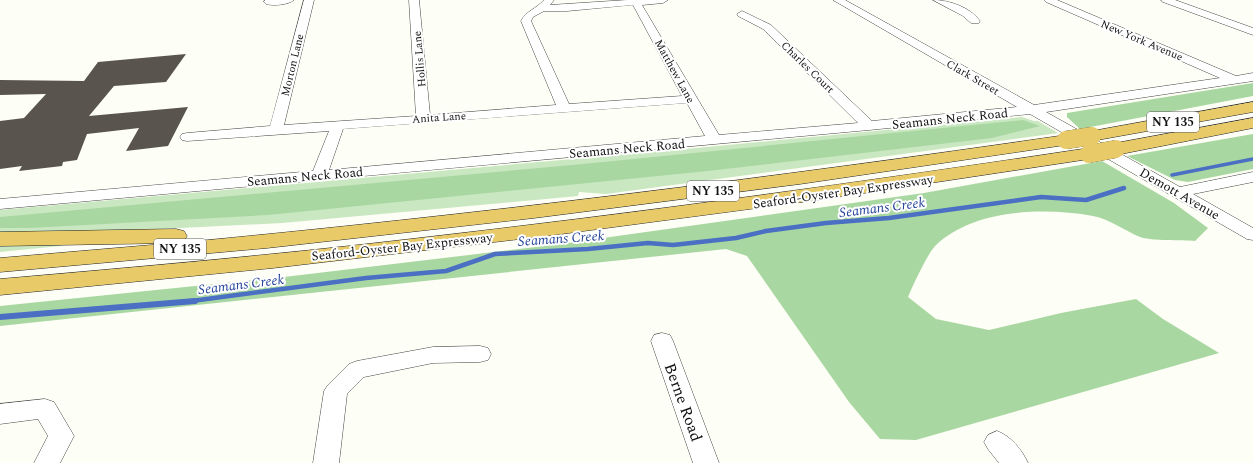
<svg xmlns="http://www.w3.org/2000/svg" width="1253" height="463" font-family="Spectral,serif">
  <style>
    .green { fill: #c9e7c0 }
    .forest { fill: #a9d7a1 }
    .lines { fill: none; stroke-linecap: round; stroke-linejoin: round }
    .stream-far2 { stroke: #4a6fc3; stroke-width: 3.5 }
    .stream-far1 { stroke: #4a6fc3; stroke-width: 4.5 }
    .stream { stroke: #4a6fc3; stroke-width: 6 }
    .building { fill: #59554e }
    .minor-casing { stroke: #444; stroke-width: 1 }
    .highway-casing { stroke: #222; stroke-width: 1 }
    .minor { fill: #fff; fill-rule: evenodd }
    .highway { fill: #e9ca69; fill-rule: evenodd }
    .highway-bridge-casing { stroke: #222; stroke-width: 18; stroke-linecap: butt }
    .highway-bridge { stroke: #e9ca69; stroke-width: 18 }
    .labels { text-anchor: middle; stroke-width: 4; stroke-linejoin: round; paint-order: stroke }
    .far-street-label { font-size: 11px; fill: #111; stroke: #fff }
    .shield { fill: #fff; stroke: #585858; stroke-width: 1 }
    .shield-label { font-size: 12px; font-weight: bold; fill: #111 }
    .street-label { font-size: 13px; fill: #111; stroke: #fff }
    .water-label { font-size: 14px; font-style: italic; fill: #22429a; stroke: #fff }
    .near-street-label { font-size: 16px; fill: #111; stroke: #fff }
  </style>
  <rect width="100%" height="100%" fill="#fdfef5"/>
  <path class="green" d="M 1022,117 L 1034,121 L 1038,121 L 1058,133 L 606,194 L 579,192 L 578,196 L 282,223 L 100,232 L 0,234 L 0,210 L 686,149 Z
    M 72,242 L 60,246 L 0,252 L 0,243 Z"/>
  <path class="forest" d="M 1253,83 L 1253,96 L 1080,129 L 1067,117 L 1067,113 Z
    M 1023,120 L 1040,126 L 992,138 L 708,171 L 268,215 L 30,228 L 0,228 L 0,217 L 583,164 Z
    M 1253,134 L 1253,169 L 1188,182 L 1175,180 L 1127,156 Z
    M 1102,161 L 1174,203 L 1208,228 L 1195,241 C 1182,240 1151,241 1140,237 C 1125,231 1110,219 1093,216 C 1044,207 973,209 935,246 C 927,255 913,285 908,297 L 936,319 L 989,330 L 1061,313 L 1136,299 L 1163,319 L 1219,353 L 916,440 L 880,439 L 849,402 L 747,256 L 726,249 L 0,326 L 0,306 L 284,277 L 553,245 L 924,193 Z"/>
  <g class="lines">
    <path class="stream-far2" d="M 1172,175 L 1253,159"/>
    <path class="stream-far1" d="M 184,302 L 366,278 L 446,271 L 495,254 L 588,249 L 648,243 L 673,245 L 736,238 L 766,231 L 826,223 L 889,218 L 1041,197 L 1086,200 L 1124,188"/>
    <path class="stream" d="M 0,317 L 195,301"/>
  </g>
  <path class="building" d="M 186,54 L 166,82 L 114,86 L 89,116 L 188,107 L 168,146 L 126,151 L 139,128 L 87,134 L 77,160 L 63,162 L 62,166 L 19,171 L 22,166 L 0,169 L 0,121 L 24,118 L 46,94 L 0,95 L 0,80 L 84,81 L 98,62 Z"/>
  <g class="lines">
    <defs>
      <path id="minor" d="M 265,0 L 294,0 C 288,5 273,6 266,4 L 264,2 Z
        M 304,0 L 314,0 L 284,125 L 416,116 L 409,0 L 419,0 L 430,115 L 556,105 L 521,21 C 526,11 536,9 544,0 L 554,0 L 550,5 L 627,0 L 668,0 L 663,3 L 642,5 L 719,135 L 858,123 L 763,29 L 738,16 L 737,14 L 742,11 L 771,25 L 872,121 L 1017,107 L 833,0 L 845,0 L 1034,105 L 1220,78 L 1046,2 L 1044,0 L 1057,0 L 1236,76 L 1253,73 L 1253,81 L 1046,112 L 1180,187 L 1253,172 L 1253,182 L 1193,194 L 1253,228 L 1253,240 L 1247,239 L 1030,114 L 869,130 L 0,209 L 0,199 L 313,171 L 329,131 L 187,141 L 182,140 L 180,137 L 182,134 L 187,133 L 270,126 ZM 633,5 L 682,96 L 569,104 L 531,21 L 533,17 L 544,11 L 567,11 ZM 687,103 L 705,136 L 329,170 L 343,129 Z
        M 933,0 C 949,0 970,7 980,21 L 979,23 L 971,23 L 963,16 Z
        M 1161,0 L 1175,0 L 1253,28 L 1253,35 L 1163,2 Z
        M 662,333 L 670,335 L 673,341 L 719,463 L 693,463 L 651,341 L 654,335 Z
        M 480,346 L 488,348 L 491,354 L 488,360 L 480,362 L 433,363 L 364,377 L 347,394 L 339,463 L 313,463 L 324,391 L 328,385 L 349,364 L 357,361 L 433,347 Z
        M 45,399 L 54,402 L 74,436 L 60,463 L 34,463 L 48,436 L 38,419 L 0,424 L 0,404 Z
        M 997,431 C 1011,436 1022,450 1028,463 L 999,463 L 988,449 L 984,442 L 988,435 Z"/>
      <path id="highway" d="M 1253,102 L 1253,112 L 1092,141 L 1086,140 L 1083,136 L 1086,132 L 1092,131 Z
        M 1253,118 L 1253,128 L 1116,155 L 1109,153 L 1107,149 L 1109,145 L 1116,143 Z
        M 1066,135 L 1072,136 L 1075,140 L 1072,144 L 800,184 L 534,218 L 267,248 L 0,272 L 0,258 L 175,243 L 0,246 L 0,232 L 176,229 L 184,231 L 187,236 L 184,241 L 177,243 C 474,215 770,178 1066,135 Z
        M 1089,148 L 1096,150 L 1098,154 L 1096,158 L 818,200 L 546,236 L 273,268 L 0,295 L 0,279 C 137,267 275,255 411,239 C 638,213 864,182 1089,148 Z"/>
    </defs>
    <use href="#minor" class="minor-casing"/>
    <use href="#highway" class="highway-casing"/>
    <use href="#minor" class="minor"/>
    <use href="#highway" class="highway"/>
    <defs>
      <path id="highway-bridge" d="M 1066,140 L 1092,136
        M 1089,154 L 1116,149"/>
    </defs>
    <use href="#highway-bridge" class="highway-bridge-casing"/>
    <use href="#highway-bridge" class="highway-bridge"/>
  </g>
  <g class="labels">
    <g class="far-street-label">
      <text transform="translate(1142 40) rotate(23)" y="4">New York Avenue</text>
      <text transform="translate(419 59) rotate(-95)" y="4">Hollis Lane</text>
      <text transform="translate(292 65) rotate(-76)" y="4">Morton Lane</text>
      <text transform="translate(808 67) rotate(44)" y="4">Charles Court</text>
      <text transform="translate(675 71) rotate(61)" y="4">Matthew Lane</text>
      <text transform="translate(973 77) rotate(30)" y="4">Clark Street</text>
      <text transform="translate(439 117) rotate(-4)" y="4">Anita Lane</text>
    </g>
    <g class="shield">
      <rect x="1147" y="112" width="52" height="20" rx="3"/>
      <rect x="687" y="181" width="52" height="20" rx="3"/>
      <rect x="154" y="239" width="52" height="20" rx="3"/>
    </g>
    <g class="shield-label">
      <text x="1173" y="126">NY 135</text>
      <text x="713" y="195">NY 135</text>
      <text x="180" y="253">NY 135</text>
    </g>
    <g class="street-label">
      <text transform="translate(950 118) rotate(-6)" y="5">Seamans Neck Road</text>
      <text transform="translate(627 148) rotate(-5)" y="5">Seamans Neck Road</text>
      <text transform="translate(305 176) rotate(-5)" y="5">Seamans Neck Road</text>
      <text transform="translate(843 191) rotate(-8)" y="5">Seaford-Oyster Bay Expressway</text>
      <text transform="translate(1180 193) rotate(30)" y="5">Demott Avenue</text>
      <text transform="translate(402 246) rotate(-6)" y="5">Seaford-Oyster Bay Expressway</text>
    </g>
    <g class="water-label">
      <text transform="translate(882 207) rotate(-7)" y="5">Seamans Creek</text>
      <text transform="translate(561 238) rotate(-4)" y="5">Seamans Creek</text>
      <text transform="translate(241 284) rotate(-7)" y="5">Seamans Creek</text>
    </g>
    <g class="near-street-label">
      <text transform="translate(684 402) rotate(70)" y="6">Berne Road</text>
    </g>
  </g>
</svg>
